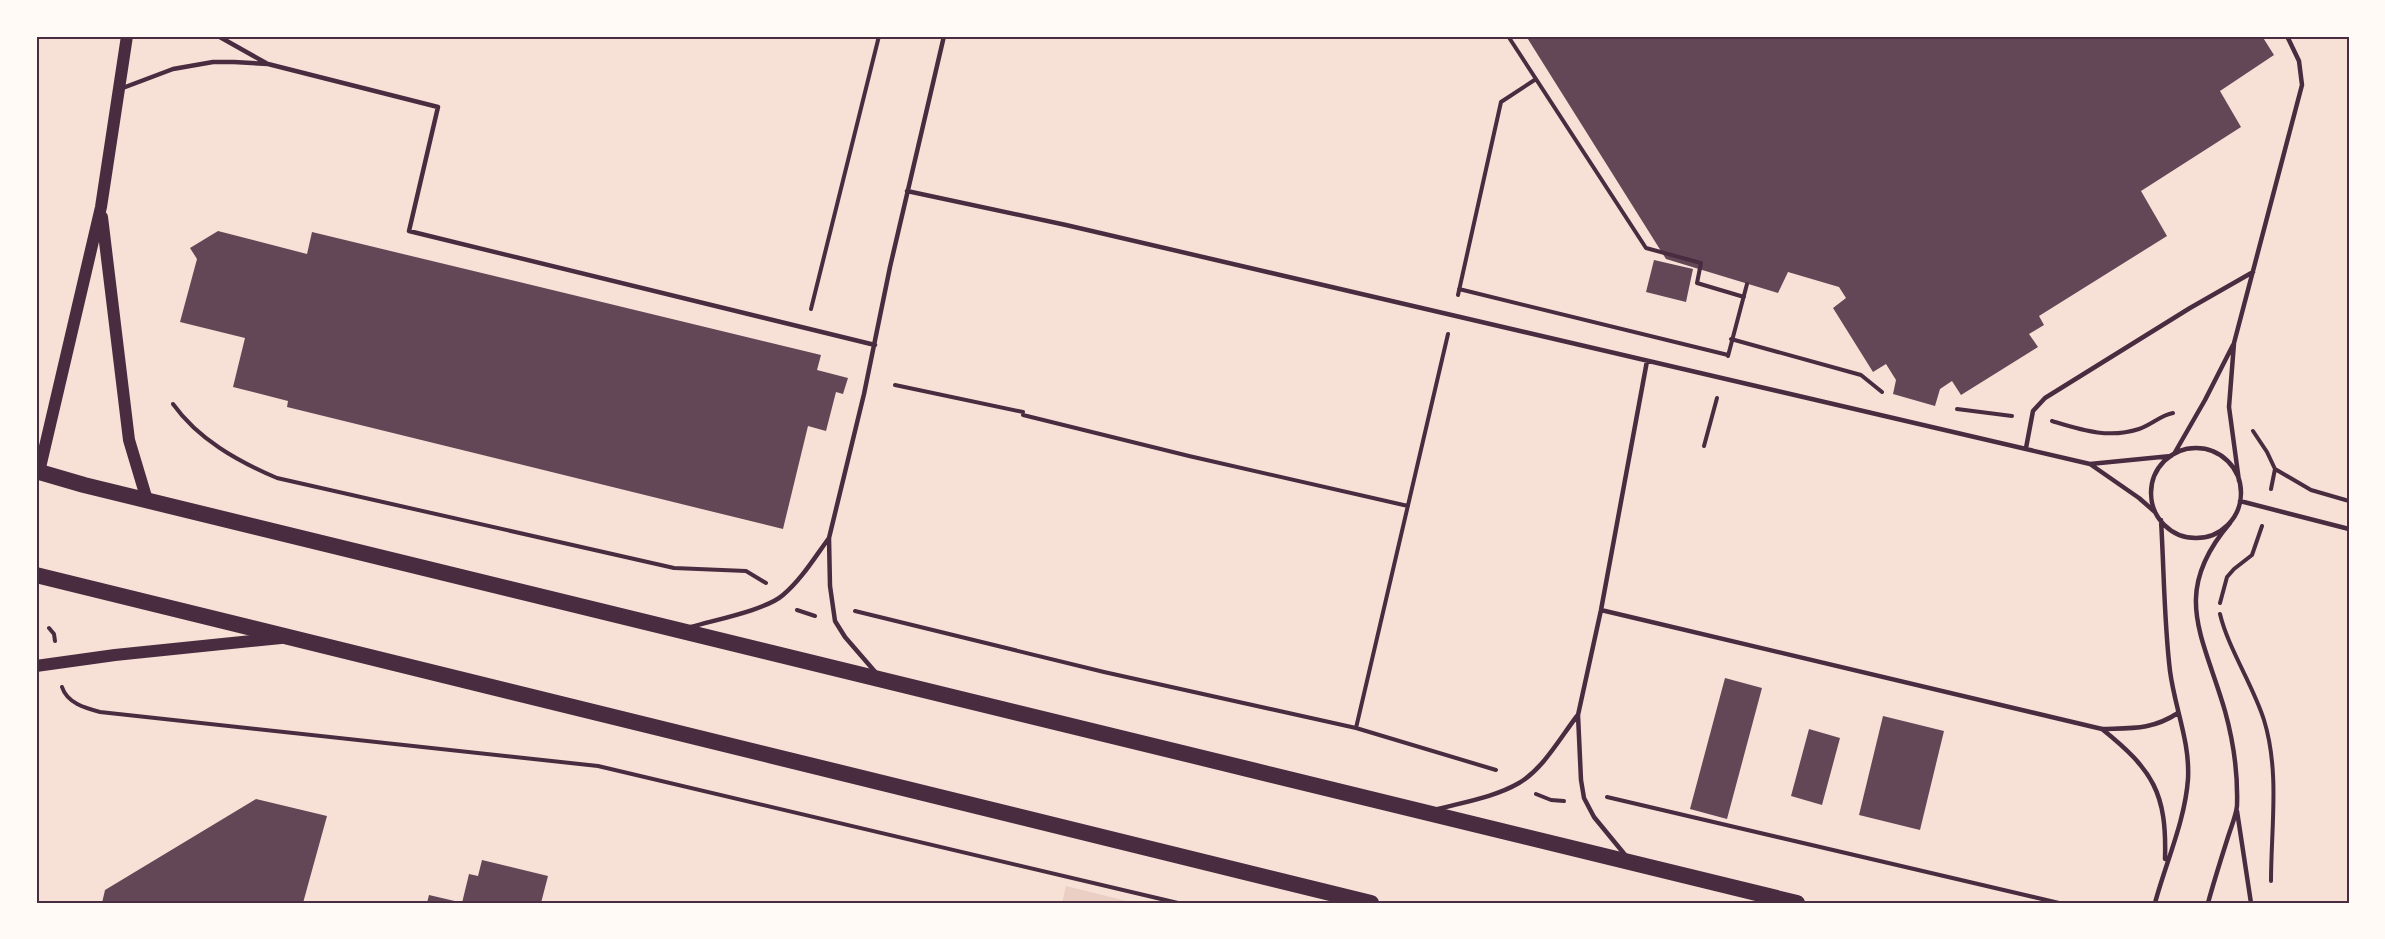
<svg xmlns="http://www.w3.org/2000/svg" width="2385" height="939" font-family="'Alegreya Sans',sans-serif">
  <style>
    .green { fill: #ebcfc5 }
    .building { fill: #644757 }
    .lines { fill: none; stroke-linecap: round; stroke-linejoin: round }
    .path { stroke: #4a2c40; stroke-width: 4 }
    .service { stroke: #4a2c40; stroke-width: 4.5 }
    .secondary { stroke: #4a2c40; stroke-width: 12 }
    .trunk { stroke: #4a2c40; stroke-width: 16 }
    .neatline { fill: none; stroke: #4a2c40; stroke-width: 2 }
  </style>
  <rect width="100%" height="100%" fill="#f7e1d7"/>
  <path class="green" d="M 1066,886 L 1135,903 L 1062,903 Z"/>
  <path class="building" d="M 1526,36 L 2262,36 L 2274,55 L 2220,91 L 2241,127 L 2141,191 L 2167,236 L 2039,316 L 2044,325 L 2029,334 L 2038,347 L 1961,395 L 1952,381 L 1940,389 L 1935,406 L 1893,394 L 1896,380 L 1886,364 L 1873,372 L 1833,308 L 1846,298 L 1839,287 L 1788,272 L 1778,293 L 1666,259 Z
    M 218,231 L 307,254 L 312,232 L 821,355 L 817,370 L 848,378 L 843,394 L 836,392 L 826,431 L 808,426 L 783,529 L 287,407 L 288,401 L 233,387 L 245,338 L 180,322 L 197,259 L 190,248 Z
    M 1654,260 L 1693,269 L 1686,302 L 1646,292 Z
    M 1725,678 L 1762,688 L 1727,819 L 1690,809 Z
    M 1883,716 L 1944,731 L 1920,830 L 1859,815 Z
    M 1809,729 L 1840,738 L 1822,805 L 1791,796 Z
    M 256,799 L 327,816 L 303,903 L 102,903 L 105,890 Z
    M 482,860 L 548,876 L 541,903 L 462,903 L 469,874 L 478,876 Z
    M 429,895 L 459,902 L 459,903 L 427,903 Z"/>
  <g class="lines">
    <path class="path" d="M 1508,36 L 1646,248 L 1701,263 L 1697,283 L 1744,297
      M 1459,289 L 1728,355
      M 1458,295 L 1501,102 L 1536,79
      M 811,309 L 879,36
      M 1731,339 L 1861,375 L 1882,392
      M 1728,356 L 1747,284
      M 895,385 L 1023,412
      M 173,404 C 198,439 237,461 277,478 L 674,568 L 746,571 L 766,583
      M 1957,409 L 2012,416
      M 1023,415 L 1189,456 L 1408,506
      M 2052,421 C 2082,430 2108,439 2139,429 C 2151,425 2161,415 2173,413
      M 2253,431 L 2267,452 L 2275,469 L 2271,489
      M 1704,446 L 1717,398
      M 2275,469 L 2311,490 L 2349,501
      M 2220,603 L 2227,577 L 2234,569 L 2252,555 L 2262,526
      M 797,610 L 815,616
      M 855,611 L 1104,672 L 1356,728 L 1496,770
      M 2220,614 C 2228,648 2253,685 2264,720 C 2280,772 2271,828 2271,881
      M 49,628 L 54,634 L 55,641
      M 62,687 C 67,703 85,708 100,712 L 598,766 L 1178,903
      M 1356,728 L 1448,334
      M 1536,794 L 1551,800 L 1564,801
      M 1607,797 L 2059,903"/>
    <path class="service" d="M 218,36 L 266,63
      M 120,89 L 173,69 L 213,62 L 234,62 L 268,64 L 438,107 L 409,231 L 875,345
      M 907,191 L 1066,225 L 2090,464 L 2171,456
      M 2026,448 L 2033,411 L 2045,398 L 2190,308 L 2253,272
      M2151 493a45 45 0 1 1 90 0a45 45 0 1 1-90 0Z
      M 2174,454 L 2205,400 L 2233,345
      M 2090,464 L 2139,498 L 2155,512
      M 2239,481 L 2229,407 L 2234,343 L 2302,85 L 2299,61 L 2287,36
      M 2240,501 L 2349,529
      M 1601,610 L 2102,729 C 2132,728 2152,730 2178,713
      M 691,627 C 714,620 766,610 783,595 C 801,580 815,557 829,538
      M 877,674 L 845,637 L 835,621 L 830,586 L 829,538 L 864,394 L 890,267 L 944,36
      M 2102,729 C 2153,770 2167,793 2165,859
      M 1438,809 C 1464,802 1495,797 1519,783 C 1543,769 1560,738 1577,716
      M 2237,811 L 2251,903
      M 1626,856 L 1594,817 L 1584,798 L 1581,780 L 1578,715 L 1601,610 L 1647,361
      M 2155,903 C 2166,862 2185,821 2188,779 C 2190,741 2175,709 2170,671 C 2164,621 2164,570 2161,520
      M 2208,903 C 2214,881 2221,859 2228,837 C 2231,827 2236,816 2237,806 C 2238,776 2233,740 2225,711 C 2203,635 2170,593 2230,523"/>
    <path class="secondary" d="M 102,217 L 129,440 L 147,500
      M 39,472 L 101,207 L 127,36
      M 36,666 L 115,655 L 281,638"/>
    <path class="trunk" d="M 36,471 L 84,485 L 1797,903
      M 36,575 L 1371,903"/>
  </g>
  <rect width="2385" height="939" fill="none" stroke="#fffaf5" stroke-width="75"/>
  <rect x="38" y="38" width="2310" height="864" class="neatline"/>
</svg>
